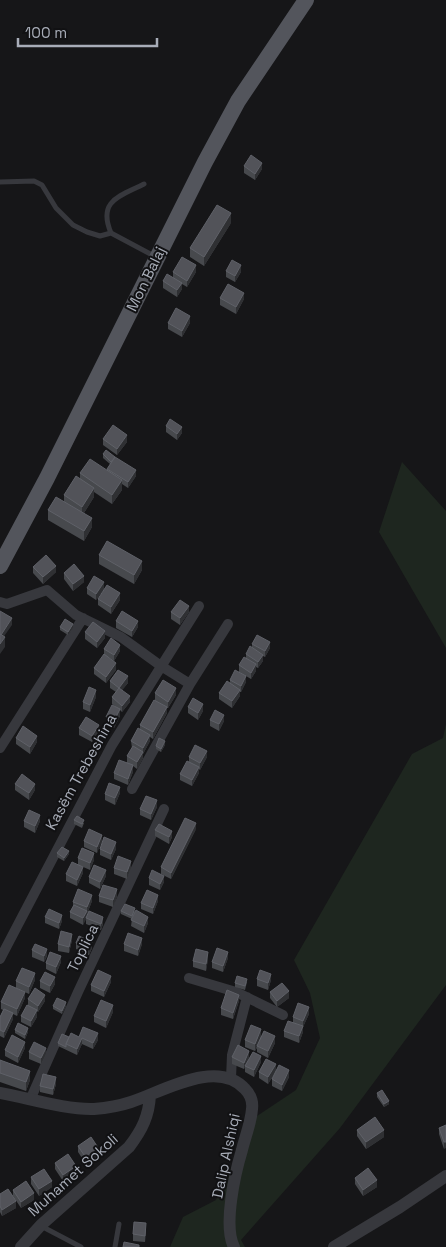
<svg xmlns="http://www.w3.org/2000/svg" width="446" height="1247" font-family="'Space Grotesk',sans-serif">
  <style>
    .green { fill: #1e261f }
    .lines { fill: none; stroke-linecap: round; stroke-linejoin: round }
    .service { stroke: #37383d; stroke-width: 5 }
    .minor { stroke: #37383d; stroke-width: 10 }
    .tertiary { stroke: #37383d; stroke-width: 12 }
    .primary { stroke: #53555c; stroke-width: 16 }
    .wall { fill: #47494d }
    .shaded-wall { fill: #2f3033 }
    .building { fill: #525359; stroke: #5f6168 }
    .labels { text-anchor: middle; stroke-width: 4; stroke-linejoin: round; paint-order: stroke }
    .street-label { font-size: 15px; fill: #a8adb8; stroke: #111113 }
  </style>
  <rect width="100%" height="100%" fill="#161618"/>
  <path class="green" d="M 402,462 L 446,511 L 446,648 L 379,532 Z
    M 446,724 L 446,985 L 340,1128 L 241,1240 L 245,1247 L 170,1247 L 183,1217 L 216,1200 L 254,1118 L 296,1090 L 320,1038 L 310,993 L 294,960 L 412,754 L 443,738 Z"/>
  <g class="lines">
    <path class="service" d="M 0,182 L 34,181 L 42,185 L 56,208 L 73,225 L 87,232 L 100,236 L 111,233
      M 144,184 C 121,196 97,200 111,233 L 156,257
      M 41,1226 L 81,1247
      M 115,1247 L 119,1224"/>
    <path class="minor" d="M 0,602 L 7,604 L 47,590 L 76,615 L 121,637 L 161,666 L 190,684
      M 0,748 L 83,618
      M 132,789 L 190,684 L 228,624
      M 0,959 L 112,745 L 199,606
      M 189,978 L 236,992 L 283,1015
      M 231,1078 L 232,1055 L 247,997
      M 30,1100 L 78,992 L 164,809"/>
    <path class="tertiary" d="M 0,1093 C 28,1098 66,1110 94,1109 C 107,1108 119,1106 131,1102 C 162,1092 217,1058 245,1089 C 251,1095 253,1101 252,1109 C 251,1123 245,1137 242,1150 C 235,1173 223,1226 234,1247
      M 21,1247 L 41,1225 L 129,1147 C 142,1130 149,1116 150,1095
      M 334,1247 L 400,1207 L 446,1176"/>
    <path class="primary" d="M 0,566 L 47,478 L 205,162 L 238,101 L 306,0"/>
  </g>
  <path class="wall" d="M 244,166 L 262,169 L 255,180 L 244,173 Z
    M 231,223 L 204,266 L 190,257 L 190,248 Z
    M 226,271 L 241,272 L 235,282 L 226,277 Z
    M 173,272 L 196,272 L 187,287 L 182,284 L 182,289 L 177,297 L 163,288 L 163,281 L 173,277 Z
    M 220,298 L 244,299 L 236,314 L 220,305 Z
    M 168,323 L 190,323 L 182,337 L 168,329 Z
    M 166,426 L 182,433 L 177,440 L 166,432 Z
    M 103,439 L 127,442 L 117,455 L 103,445 Z
    M 103,454 L 136,476 L 128,488 L 122,484 L 122,490 L 112,504 L 94,492 L 94,497 L 84,513 L 92,527 L 84,541 L 48,520 L 48,510 L 64,501 L 64,495 L 80,479 L 80,473 L 107,470 L 110,464 L 103,458 Z
    M 99,555 L 142,570 L 134,584 L 99,564 Z
    M 33,567 L 56,572 L 43,584 L 33,573 Z
    M 64,573 L 84,582 L 73,591 L 64,579 Z
    M 87,588 L 104,589 L 96,600 L 87,594 Z
    M 98,599 L 120,600 L 111,614 L 98,605 Z
    M 171,612 L 189,612 L 180,625 L 171,619 Z
    M 116,621 L 138,627 L 132,637 L 116,628 Z
    M 60,627 L 73,628 L 68,635 L 60,630 Z
    M 85,632 L 105,638 L 97,648 L 85,639 Z
    M 252,644 L 270,648 L 265,657 L 263,656 L 263,661 L 258,668 L 256,667 L 256,671 L 251,679 L 246,676 L 246,682 L 241,692 L 240,692 L 240,696 L 232,708 L 219,699 L 219,693 L 230,683 L 230,680 L 245,676 L 239,672 L 239,665 L 246,658 L 246,654 L 252,648 Z
    M 104,649 L 120,651 L 114,661 L 108,657 L 116,670 L 106,683 L 94,674 L 94,668 L 104,655 Z
    M 110,681 L 128,683 L 122,690 L 130,702 L 122,712 L 120,710 L 120,716 L 114,728 L 106,723 L 106,717 L 117,708 L 112,704 L 112,697 L 116,692 L 110,688 Z
    M 155,693 L 176,695 L 168,708 L 167,708 L 167,713 L 153,739 L 150,737 L 150,741 L 143,754 L 143,758 L 137,769 L 133,766 L 133,772 L 128,785 L 114,779 L 114,773 L 127,763 L 127,756 L 132,748 L 131,741 L 140,730 L 140,725 L 155,700 Z
    M 96,697 L 90,712 L 83,709 L 83,702 Z
    M 188,707 L 203,711 L 198,720 L 188,713 Z
    M 210,720 L 224,721 L 219,731 L 210,726 Z
    M 79,728 L 99,731 L 92,742 L 79,735 Z
    M 16,738 L 37,742 L 30,754 L 16,744 Z
    M 165,745 L 161,752 L 156,749 L 156,746 Z
    M 189,757 L 207,757 L 200,770 L 199,769 L 199,773 L 192,786 L 180,780 L 180,774 L 189,762 Z
    M 15,784 L 35,790 L 29,800 L 15,790 Z
    M 120,793 L 115,805 L 105,800 L 105,794 Z
    M 157,807 L 151,820 L 140,815 L 140,809 Z
    M 74,820 L 84,823 L 82,828 L 74,824 Z
    M 24,821 L 40,821 L 35,833 L 24,827 Z
    M 196,829 L 171,879 L 161,874 L 161,867 Z
    M 155,830 L 172,837 L 169,844 L 155,836 Z
    M 102,835 L 97,853 L 84,847 L 84,841 Z
    M 100,849 L 116,849 L 111,860 L 100,855 Z
    M 57,853 L 69,854 L 64,861 L 57,857 Z
    M 78,858 L 94,860 L 90,870 L 81,866 L 83,873 L 77,886 L 66,881 L 66,874 L 78,865 Z
    M 131,867 L 127,879 L 114,874 L 114,868 Z
    M 106,876 L 100,889 L 89,883 L 89,877 Z
    M 149,878 L 164,882 L 160,890 L 149,885 Z
    M 99,896 L 117,896 L 113,907 L 99,902 Z
    M 92,901 L 87,914 L 87,917 L 103,924 L 101,930 L 86,924 L 86,918 L 83,925 L 70,918 L 70,912 L 73,906 L 73,902 Z
    M 158,901 L 153,914 L 141,909 L 141,903 Z
    M 121,911 L 135,911 L 132,918 L 148,923 L 144,933 L 131,926 L 132,919 L 121,914 Z
    M 45,917 L 62,921 L 59,929 L 45,923 Z
    M 72,940 L 69,953 L 58,951 L 58,944 Z
    M 76,943 L 92,948 L 89,955 L 76,949 Z
    M 124,944 L 142,944 L 138,956 L 124,951 Z
    M 32,950 L 47,956 L 44,962 L 32,957 Z
    M 228,958 L 223,972 L 212,968 L 212,962 Z
    M 208,959 L 206,971 L 193,967 L 193,961 Z
    M 61,962 L 56,974 L 46,969 L 46,963 Z
    M 257,979 L 271,980 L 268,990 L 257,986 Z
    M 35,980 L 29,994 L 16,988 L 16,981 Z
    M 40,981 L 55,984 L 50,993 L 40,988 Z
    M 111,982 L 104,997 L 91,991 L 91,985 Z
    M 247,982 L 245,990 L 235,987 L 235,983 Z
    M 270,992 L 289,998 L 277,1007 L 270,998 Z
    M 25,998 L 17,1016 L 13,1014 L 13,1019 L 4,1038 L 0,1036 L 0,1017 L 3,1010 L 1,1009 L 1,1002 Z
    M 28,999 L 45,1001 L 38,1012 L 37,1011 L 37,1017 L 31,1027 L 21,1022 L 21,1016 L 28,1006 Z
    M 239,1001 L 233,1019 L 221,1015 L 221,1008 Z
    M 53,1006 L 66,1006 L 62,1014 L 53,1009 Z
    M 113,1012 L 106,1028 L 94,1022 L 94,1016 Z
    M 309,1014 L 303,1027 L 303,1032 L 299,1043 L 284,1037 L 284,1031 L 293,1022 L 293,1017 Z
    M 15,1030 L 28,1032 L 25,1039 L 15,1033 Z
    M 261,1036 L 275,1043 L 268,1058 L 257,1052 L 257,1048 L 255,1051 L 245,1047 L 245,1040 Z
    M 69,1037 L 79,1037 L 98,1040 L 93,1049 L 82,1044 L 77,1055 L 58,1046 L 58,1043 Z
    M 25,1048 L 18,1063 L 5,1056 L 5,1050 Z
    M 29,1052 L 46,1054 L 41,1064 L 29,1059 Z
    M 232,1057 L 249,1057 L 244,1069 L 232,1064 Z
    M 0,1060 L 30,1080 L 26,1091 L 0,1082 Z
    M 261,1062 L 254,1077 L 245,1072 L 245,1066 Z
    M 276,1071 L 268,1084 L 259,1078 L 259,1072 Z
    M 289,1077 L 282,1091 L 272,1086 L 272,1079 Z
    M 56,1084 L 53,1095 L 40,1092 L 40,1086 Z
    M 377,1093 L 389,1104 L 384,1107 L 377,1097 Z
    M 446,1125 L 444,1149 L 439,1134 L 439,1128 Z
    M 357,1130 L 384,1137 L 366,1149 L 357,1136 Z
    M 78,1146 L 99,1156 L 86,1164 L 78,1152 Z
    M 55,1163 L 76,1173 L 63,1181 L 55,1169 Z
    M 31,1177 L 52,1187 L 39,1196 L 31,1184 Z
    M 355,1178 L 377,1187 L 363,1196 L 355,1184 Z
    M 13,1190 L 34,1200 L 21,1208 L 13,1196 Z
    M 0,1194 L 16,1208 L 2,1216 L 0,1212 Z
    M 146,1230 L 145,1242 L 133,1241 L 133,1234 Z"/>
  <path class="shaded-wall" d="M 262,163 L 262,169 L 255,180 L 255,174 Z
    M 231,213 L 231,223 L 204,266 L 204,257 Z
    M 196,265 L 196,272 L 187,287 L 187,281 Z
    M 241,265 L 241,272 L 235,282 L 235,276 Z
    M 182,283 L 182,289 L 177,297 L 177,290 Z
    M 244,293 L 244,299 L 236,314 L 236,307 Z
    M 190,316 L 190,323 L 182,337 L 182,331 Z
    M 182,427 L 182,433 L 177,440 L 177,434 Z
    M 127,435 L 127,442 L 117,455 L 117,449 Z
    M 136,470 L 136,476 L 128,488 L 128,482 Z
    M 122,480 L 122,490 L 112,504 L 112,495 Z
    M 94,488 L 94,497 L 82,516 L 82,507 Z
    M 92,518 L 92,527 L 84,541 L 84,531 Z
    M 142,561 L 142,570 L 134,584 L 134,575 Z
    M 56,566 L 56,572 L 43,584 L 43,577 Z
    M 84,576 L 84,582 L 73,591 L 73,584 Z
    M 104,582 L 104,589 L 96,600 L 96,594 Z
    M 120,593 L 120,600 L 111,614 L 111,607 Z
    M 189,606 L 189,612 L 180,625 L 180,618 Z
    M 12,618 L 12,625 L 0,642 L 0,636 Z
    M 138,621 L 138,627 L 132,637 L 132,631 Z
    M 73,624 L 73,628 L 68,635 L 68,632 Z
    M 105,631 L 105,638 L 97,648 L 97,642 Z
    M 5,637 L 5,647 L 0,654 L 0,644 Z
    M 270,642 L 270,648 L 265,657 L 265,651 Z
    M 120,645 L 120,651 L 114,661 L 114,655 Z
    M 263,655 L 263,661 L 258,668 L 258,662 Z
    M 116,663 L 116,670 L 106,683 L 106,677 Z
    M 256,664 L 256,671 L 251,679 L 251,673 Z
    M 128,676 L 128,683 L 119,694 L 119,688 Z
    M 246,676 L 246,682 L 241,692 L 241,686 Z
    M 176,688 L 176,695 L 168,708 L 168,702 Z
    M 96,690 L 96,697 L 90,712 L 90,705 Z
    M 240,690 L 240,696 L 232,708 L 232,701 Z
    M 130,696 L 130,702 L 122,712 L 122,706 Z
    M 203,704 L 203,711 L 198,720 L 198,713 Z
    M 167,707 L 167,713 L 153,739 L 153,732 Z
    M 120,709 L 120,716 L 114,728 L 114,721 Z
    M 224,715 L 224,721 L 219,731 L 219,724 Z
    M 99,725 L 99,731 L 92,742 L 92,736 Z
    M 150,735 L 150,741 L 143,754 L 143,748 Z
    M 37,736 L 37,742 L 30,754 L 30,747 Z
    M 165,741 L 165,745 L 161,752 L 161,749 Z
    M 207,751 L 207,757 L 200,770 L 200,763 Z
    M 143,752 L 143,758 L 137,769 L 137,762 Z
    M 133,765 L 133,772 L 128,785 L 128,779 Z
    M 199,767 L 199,773 L 192,786 L 192,780 Z
    M 35,784 L 35,790 L 29,800 L 29,793 Z
    M 120,787 L 120,793 L 115,805 L 115,798 Z
    M 157,800 L 157,807 L 151,820 L 151,814 Z
    M 40,815 L 40,821 L 35,833 L 35,826 Z
    M 196,823 L 196,829 L 171,879 L 171,873 Z
    M 172,831 L 172,837 L 169,844 L 169,837 Z
    M 102,835 L 102,842 L 97,853 L 97,847 Z
    M 116,842 L 116,849 L 111,860 L 111,854 Z
    M 69,851 L 69,854 L 64,861 L 64,858 Z
    M 94,853 L 94,860 L 90,870 L 90,863 Z
    M 131,861 L 131,867 L 127,879 L 127,872 Z
    M 83,867 L 83,873 L 77,886 L 77,880 Z
    M 106,870 L 106,876 L 100,889 L 100,882 Z
    M 164,876 L 164,882 L 160,890 L 160,884 Z
    M 117,889 L 117,896 L 113,907 L 113,900 Z
    M 92,895 L 92,901 L 87,914 L 87,907 Z
    M 158,895 L 158,901 L 153,914 L 153,908 Z
    M 87,911 L 87,918 L 83,925 L 83,918 Z
    M 62,915 L 62,921 L 59,929 L 59,923 Z
    M 103,917 L 103,924 L 101,930 L 101,924 Z
    M 148,917 L 148,923 L 144,933 L 144,926 Z
    M 72,934 L 72,940 L 69,953 L 69,947 Z
    M 142,938 L 142,944 L 138,956 L 138,950 Z
    M 92,942 L 92,948 L 89,955 L 89,949 Z
    M 47,949 L 47,956 L 44,962 L 44,956 Z
    M 208,952 L 208,959 L 206,971 L 206,964 Z
    M 228,952 L 228,958 L 223,972 L 223,966 Z
    M 61,956 L 61,962 L 56,974 L 56,967 Z
    M 35,973 L 35,980 L 29,994 L 29,987 Z
    M 271,974 L 271,980 L 268,990 L 268,983 Z
    M 111,976 L 111,982 L 104,997 L 104,991 Z
    M 55,977 L 55,984 L 50,993 L 50,986 Z
    M 289,991 L 289,998 L 277,1007 L 277,1001 Z
    M 25,992 L 25,998 L 17,1016 L 17,1009 Z
    M 45,995 L 45,1001 L 38,1012 L 38,1006 Z
    M 239,995 L 239,1001 L 233,1019 L 233,1013 Z
    M 66,1002 L 66,1006 L 62,1014 L 62,1011 Z
    M 113,1005 L 113,1012 L 106,1028 L 106,1021 Z
    M 309,1007 L 309,1014 L 303,1027 L 303,1021 Z
    M 37,1010 L 37,1017 L 31,1027 L 31,1021 Z
    M 13,1013 L 13,1019 L 4,1038 L 4,1032 Z
    M 303,1026 L 303,1032 L 299,1043 L 299,1036 Z
    M 28,1028 L 28,1032 L 25,1039 L 25,1035 Z
    M 261,1029 L 261,1036 L 255,1051 L 255,1044 Z
    M 98,1033 L 98,1040 L 93,1049 L 93,1043 Z
    M 275,1036 L 275,1043 L 268,1058 L 268,1051 Z
    M 82,1038 L 82,1044 L 77,1055 L 77,1049 Z
    M 25,1042 L 25,1048 L 18,1063 L 18,1057 Z
    M 46,1048 L 46,1054 L 41,1064 L 41,1058 Z
    M 249,1051 L 249,1057 L 244,1069 L 244,1063 Z
    M 261,1056 L 261,1062 L 254,1077 L 254,1070 Z
    M 276,1064 L 276,1071 L 268,1084 L 268,1077 Z
    M 289,1070 L 289,1077 L 282,1091 L 282,1085 Z
    M 30,1071 L 30,1080 L 26,1091 L 26,1082 Z
    M 56,1077 L 56,1084 L 53,1095 L 53,1089 Z
    M 389,1101 L 389,1104 L 384,1107 L 384,1104 Z
    M 384,1130 L 384,1137 L 366,1149 L 366,1142 Z
    M 444,1142 L 446,1142 L 446,1148 L 444,1149 Z
    M 99,1149 L 99,1156 L 86,1164 L 86,1158 Z
    M 76,1166 L 76,1173 L 63,1181 L 63,1175 Z
    M 377,1180 L 377,1187 L 363,1196 L 363,1190 Z
    M 52,1181 L 52,1187 L 39,1196 L 39,1189 Z
    M 34,1193 L 34,1200 L 21,1208 L 21,1202 Z
    M 16,1201 L 16,1208 L 2,1216 L 2,1210 Z"/>
  <path class="building" d="M 251,155 L 262,163 L 255,174 L 244,166 Z
    M 217,205 L 231,213 L 204,257 L 190,248 Z
    M 182,257 L 196,265 L 187,281 L 173,272 Z
    M 232,260 L 241,265 L 235,276 L 226,271 Z
    M 167,274 L 182,283 L 177,290 L 163,281 Z
    M 228,284 L 244,293 L 236,307 L 220,298 Z
    M 176,308 L 190,316 L 182,331 L 168,323 Z
    M 170,419 L 182,427 L 177,434 L 166,426 Z
    M 113,425 L 127,435 L 117,449 L 103,439 Z
    M 106,450 L 115,457 L 111,462 L 103,454 Z
    M 115,457 L 136,470 L 128,482 L 107,469 Z
    M 90,459 L 122,480 L 112,495 L 80,473 Z
    M 76,476 L 94,488 L 82,507 L 64,495 Z
    M 56,497 L 92,518 L 84,531 L 48,510 Z
    M 107,541 L 142,561 L 134,575 L 99,555 Z
    M 46,555 L 56,566 L 43,577 L 33,567 Z
    M 74,564 L 84,576 L 73,584 L 64,573 Z
    M 94,576 L 104,582 L 96,594 L 87,588 Z
    M 107,585 L 120,593 L 111,607 L 98,599 Z
    M 180,600 L 189,606 L 180,618 L 171,612 Z
    M 0,611 L 12,618 L 1,635 L 0,634 Z
    M 122,611 L 138,621 L 132,631 L 116,621 Z
    M 65,619 L 73,624 L 68,632 L 60,627 Z
    M 93,622 L 105,631 L 97,642 L 85,632 Z
    M 0,634 L 5,637 L 0,644 Z
    M 257,635 L 270,642 L 265,651 L 252,644 Z
    M 111,638 L 120,645 L 114,655 L 104,649 Z
    M 250,646 L 263,655 L 258,662 L 246,654 Z
    M 104,654 L 116,663 L 106,677 L 94,668 Z
    M 244,657 L 256,664 L 251,673 L 239,665 Z
    M 118,670 L 128,676 L 119,688 L 130,696 L 122,706 L 112,697 L 119,688 L 110,681 Z
    M 235,670 L 246,676 L 241,686 L 230,680 Z
    M 163,680 L 176,688 L 168,702 L 155,693 Z
    M 227,681 L 240,690 L 232,701 L 219,693 Z
    M 89,687 L 96,690 L 90,705 L 83,702 Z
    M 193,698 L 203,704 L 198,713 L 188,707 Z
    M 154,700 L 167,707 L 153,732 L 140,725 Z
    M 112,705 L 120,709 L 114,721 L 106,717 Z
    M 215,710 L 224,715 L 219,724 L 210,720 Z
    M 86,717 L 99,725 L 92,736 L 79,728 Z
    M 23,726 L 37,736 L 30,747 L 16,738 Z
    M 138,728 L 150,735 L 143,748 L 131,741 Z
    M 159,738 L 165,741 L 161,749 L 156,746 Z
    M 195,745 L 207,751 L 200,763 L 189,757 Z
    M 133,746 L 143,752 L 137,762 L 127,756 Z
    M 119,760 L 133,765 L 128,779 L 114,773 Z
    M 187,761 L 199,767 L 192,780 L 180,774 Z
    M 22,774 L 35,784 L 29,793 L 15,784 Z
    M 109,783 L 120,787 L 115,798 L 105,794 Z
    M 146,796 L 157,800 L 151,814 L 140,809 Z
    M 29,810 L 40,815 L 35,826 L 24,821 Z
    M 77,816 L 84,820 L 82,824 L 74,820 Z
    M 185,818 L 196,823 L 171,873 L 161,867 Z
    M 159,824 L 172,831 L 169,837 L 155,830 Z
    M 89,829 L 102,835 L 97,847 L 84,841 Z
    M 104,837 L 116,842 L 111,854 L 100,849 Z
    M 62,847 L 69,851 L 64,858 L 57,853 Z
    M 82,848 L 94,853 L 90,863 L 78,858 Z
    M 118,856 L 131,861 L 127,872 L 114,868 Z
    M 72,862 L 83,867 L 77,880 L 66,874 Z
    M 94,865 L 106,870 L 100,882 L 89,877 Z
    M 152,870 L 164,876 L 160,884 L 149,878 Z
    M 103,885 L 117,889 L 113,900 L 99,896 Z
    M 78,889 L 92,895 L 87,907 L 73,902 Z
    M 147,890 L 158,895 L 153,908 L 141,903 Z
    M 125,904 L 135,908 L 132,916 L 121,911 Z
    M 74,905 L 87,911 L 83,918 L 70,912 Z
    M 49,909 L 62,915 L 59,923 L 45,917 Z
    M 136,910 L 148,917 L 144,926 L 131,920 Z
    M 89,911 L 103,917 L 101,924 L 86,918 Z
    M 61,931 L 72,934 L 69,947 L 58,944 Z
    M 128,933 L 142,938 L 138,950 L 124,944 Z
    M 79,936 L 92,942 L 89,949 L 76,943 Z
    M 35,944 L 47,949 L 44,956 L 32,950 Z
    M 217,948 L 228,952 L 223,966 L 212,962 Z
    M 196,949 L 208,952 L 206,964 L 193,961 Z
    M 50,952 L 61,956 L 56,967 L 46,963 Z
    M 22,968 L 35,973 L 29,987 L 16,981 Z
    M 98,970 L 111,976 L 104,991 L 91,985 Z
    M 260,970 L 271,974 L 268,983 L 257,979 Z
    M 45,972 L 55,977 L 50,986 L 40,981 Z
    M 237,976 L 247,979 L 245,986 L 235,983 Z
    M 282,983 L 289,991 L 277,1001 L 270,992 Z
    M 9,985 L 25,992 L 17,1009 L 1,1002 Z
    M 35,988 L 45,995 L 38,1006 L 28,999 Z
    M 227,990 L 239,995 L 233,1013 L 221,1008 Z
    M 57,998 L 66,1002 L 62,1011 L 53,1006 Z
    M 101,1000 L 113,1005 L 106,1021 L 94,1016 Z
    M 298,1003 L 309,1007 L 303,1021 L 293,1017 Z
    M 27,1005 L 37,1010 L 31,1021 L 21,1016 Z
    M 4,1009 L 13,1013 L 4,1032 L 0,1030 L 0,1017 Z
    M 288,1021 L 303,1026 L 299,1036 L 284,1031 Z
    M 18,1023 L 28,1028 L 25,1035 L 15,1030 Z
    M 251,1025 L 261,1029 L 255,1044 L 245,1040 Z
    M 83,1027 L 98,1033 L 93,1043 L 82,1038 L 77,1049 L 66,1044 L 71,1033 L 79,1037 Z
    M 264,1031 L 275,1036 L 268,1051 L 257,1046 Z
    M 62,1034 L 69,1037 L 66,1044 L 66,1047 L 58,1043 Z
    M 12,1035 L 25,1042 L 18,1057 L 5,1050 Z
    M 34,1042 L 46,1048 L 41,1058 L 29,1052 Z
    M 238,1045 L 249,1051 L 244,1063 L 232,1057 Z
    M 253,1052 L 261,1056 L 254,1070 L 245,1066 Z
    M 266,1059 L 276,1064 L 268,1077 L 259,1072 Z
    M 0,1060 L 30,1071 L 26,1082 L 0,1073 Z
    M 279,1065 L 289,1070 L 282,1085 L 272,1079 Z
    M 43,1074 L 56,1077 L 53,1089 L 40,1086 Z
    M 382,1090 L 389,1101 L 384,1104 L 377,1093 Z
    M 375,1117 L 384,1130 L 366,1142 L 357,1130 Z
    M 446,1125 L 446,1142 L 444,1142 L 439,1128 Z
    M 91,1137 L 99,1149 L 86,1158 L 78,1146 Z
    M 68,1154 L 76,1166 L 63,1175 L 55,1163 Z
    M 368,1168 L 377,1180 L 363,1190 L 355,1178 Z
    M 44,1169 L 52,1181 L 39,1189 L 31,1177 Z
    M 26,1181 L 34,1193 L 21,1202 L 13,1190 Z
    M 8,1189 L 16,1201 L 2,1210 L 0,1206 L 0,1194 Z
    M 134,1222 L 146,1223 L 145,1236 L 133,1234 Z
    M 124,1242 L 139,1245 L 139,1247 L 123,1247 Z"/>
  <g class="labels">
    <g class="street-label">
      <text transform="translate(146 279) rotate(-64)" y="5">Mon Balaj</text>
      <text transform="translate(81 772) rotate(-61)" y="5">Kasëm Trebeshina</text>
      <text transform="translate(83 948) rotate(-64)" y="5">Toplica</text>
      <text transform="translate(226 1156) rotate(-78)" y="5">Dalip Alshiqi</text>
      <text transform="translate(73 1175) rotate(-42)" y="5">Muhamet Sokoli</text>
    </g>
  </g>
  <path d="M18 38v8h139v-8" fill="none" stroke="#a8adb8" stroke-width="2.5"/>
  <text x="25" y="38" font-size="15" fill="#a8adb8" stroke="#111113" stroke-width="4" paint-order="stroke">100 m</text>
</svg>
